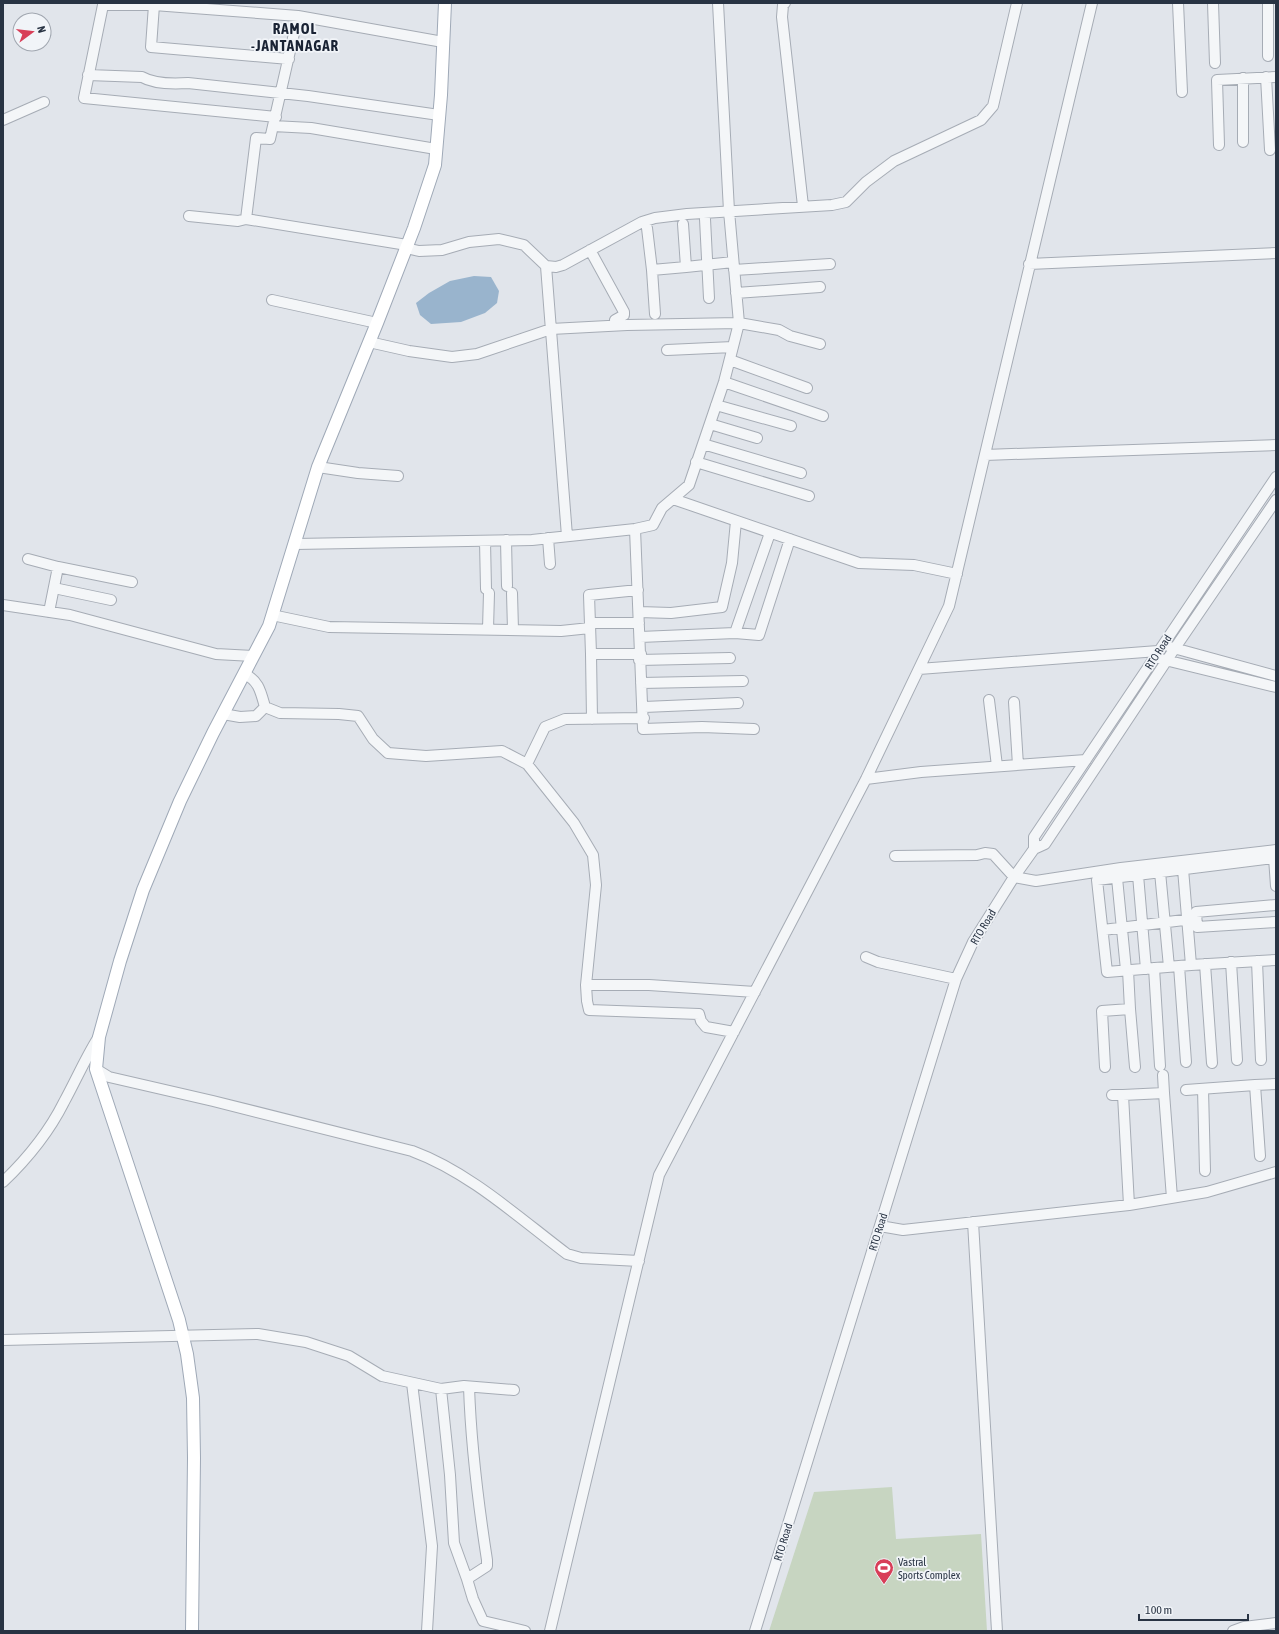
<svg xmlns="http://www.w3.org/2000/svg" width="1279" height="1634" font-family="'Asap Condensed',sans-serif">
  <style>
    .green { fill: #c7d5c1 }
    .water { fill: #99b4cd }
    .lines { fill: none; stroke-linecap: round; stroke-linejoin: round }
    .minor-casing { stroke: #a6acb5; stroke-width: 12 }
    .major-casing { stroke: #9fa9b7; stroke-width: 14 }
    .minor { stroke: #f4f6f8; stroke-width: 10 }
    .major { stroke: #fff; stroke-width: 12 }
    .labels { text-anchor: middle; stroke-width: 3.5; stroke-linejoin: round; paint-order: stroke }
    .street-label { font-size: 11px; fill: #283343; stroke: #f1f4f8 }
    .poi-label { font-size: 11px; fill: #283343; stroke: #f1f4f8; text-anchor: start }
    .district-label { font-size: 15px; font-weight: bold; letter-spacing: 1px; fill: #1a2334; stroke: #f1f4f8 }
  </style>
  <rect width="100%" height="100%" fill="#e1e5eb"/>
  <path class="green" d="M 892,1487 L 896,1539 L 981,1534 L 987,1631 L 769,1631 L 814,1492 Z"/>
  <path class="water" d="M 474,276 L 491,277 L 499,291 L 497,303 L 485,313 L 461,322 L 431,324 L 420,315 L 416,303 L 429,293 L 450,281 Z"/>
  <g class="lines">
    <defs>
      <path id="minor" d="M 785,3 L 783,5 L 782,17 L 803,206
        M 1178,3 L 1182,92
        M 1213,3 L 1215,63
        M 1268,3 L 1268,56
        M 154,5 L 151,47 L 289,59
        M 298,16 L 270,139 L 256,138 L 246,219 L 407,245
        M 88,75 L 142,77 C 154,84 173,84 188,83 L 308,96 L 439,115
        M 1266,77 L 1270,150
        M 1243,78 L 1243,142
        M 276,117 L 84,98 L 103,5 L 154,5 L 298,16 L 443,42
        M 3,120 L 44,102
        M 273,126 L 311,128 L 436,149
        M 1219,145 L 1217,80 L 1276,77
        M 189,216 L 238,221 L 246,219
        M 705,219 L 709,298
        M 683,224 L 686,267 L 733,262
        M 647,228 L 652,270
        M 406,248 L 419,251 L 442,250 L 469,242 L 499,239 L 524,245 L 546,266
        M 590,250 L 624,312 L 624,315 L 615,320
        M 1029,264 L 1276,253
        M 734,270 L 830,264
        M 736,293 L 820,287
        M 272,300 L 377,323
        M 655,314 L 652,270 L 686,267
        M 369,342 L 409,351 L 452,357 L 477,354 L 551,329 L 627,325 L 739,323 L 779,330 L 790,336 L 820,344
        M 667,350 L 733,347
        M 730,360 L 807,388
        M 724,382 L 823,416
        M 716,405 L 791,426
        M 710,424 L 757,438
        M 703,444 L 801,473
        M 985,455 L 1276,445
        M 696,462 L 809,496
        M 318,467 L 358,473 L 398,476
        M 673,499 L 859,563 L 914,565 L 957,574
        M 635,529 L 643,729 L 702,727 L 754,729
        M 567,536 L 546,266 L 556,267 L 563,265 L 642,222 L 655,218 L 687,214 L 832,205 L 846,202 L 866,182 L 894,161 L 981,120 L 993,106 L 1017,3
        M 548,538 L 550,564
        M 506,540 L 507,586
        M 485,541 L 486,589
        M 295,544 L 532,540 L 635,529 L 653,525 L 662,508 L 689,485 L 724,382 L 739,323 L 729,211 L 718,3
        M 28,559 L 58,567 L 49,612
        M 58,567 L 132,582
        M 54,588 L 111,600
        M 512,593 L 513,630
        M 3,605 L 70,615 L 216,654 L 253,656
        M 639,612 L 671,613 L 722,607 L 732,563 L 736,521
        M 272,615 L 329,627 L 561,631 L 590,628
        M 590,623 L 639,623
        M 488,629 L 489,593
        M 735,633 L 759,635 L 790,539
        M 640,637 L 735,633 L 770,533
        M 1170,647 L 1276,676
        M 591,654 L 589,595 L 638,590
        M 1161,659 L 1276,687
        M 639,660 L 730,658
        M 919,669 L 1158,651
        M 244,674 C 259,680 261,693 265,707 L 280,713 L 339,714 L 358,716 L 373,739 L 388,753 L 426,756 L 502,751 L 527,764 L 574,823 L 593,855 L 596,885 L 586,985
        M 641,683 L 743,681
        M 989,700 L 997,766
        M 1014,702 L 1018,765
        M 644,707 L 738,703
        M 223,714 L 240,717 L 256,716 L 265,707
        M 592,719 L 591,654 L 641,654
        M 527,764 L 545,727 L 565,719 L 644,718
        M 866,779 L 921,772 L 1086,760
        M 1034,849 L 1034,837 L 1276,477
        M 895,856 L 977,855 L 985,853 L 993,854 L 1014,877 L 1036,881 L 1121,868 L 1276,850
        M 1183,869 L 1191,965
        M 1160,872 L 1169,967
        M 1138,875 L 1146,969
        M 1117,878 L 1126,970
        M 1276,886 L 1274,858 L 1097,880 L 1107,972 L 1191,965 L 1276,960
        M 1276,905 L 1196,912 L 1197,927 L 1276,922
        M 1103,930 L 1192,919
        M 866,957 L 878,962 L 956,979
        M 1257,961 L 1261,1060
        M 1231,962 L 1237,1060
        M 1205,964 L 1212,1063
        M 1179,966 L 1186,1062
        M 1154,968 L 1160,1066
        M 1130,1009 L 1135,1067
        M 734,1032 L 706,1027 L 701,1021 L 699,1014 L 589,1010 L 587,1001 L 586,985 L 649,985 L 755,992
        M 1105,1067 L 1102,1011 L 1130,1009 L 1128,970
        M 96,1069 L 109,1077 L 213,1101 L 412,1151 C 469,1172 518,1217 567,1254 L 581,1258 L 639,1261
        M 1255,1085 L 1276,1084
        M 1203,1089 L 1205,1171
        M 1186,1090 L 1255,1085 L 1260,1156
        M 1164,1093 L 1172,1198
        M 1112,1095 L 1123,1095 L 1129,1205
        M 1123,1095 L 1164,1093 L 1163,1075
        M 3,1182 C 27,1159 49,1132 64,1102 C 76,1080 85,1059 98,1038
        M 973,1222 L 997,1631
        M 880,1226 L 903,1230 L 1129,1205 L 1207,1192 L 1276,1172
        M 3,1340 L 258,1334 L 306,1342 L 349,1356 L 382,1376 L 441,1389 L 464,1386 L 514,1390
        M 412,1383 L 432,1546 L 427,1631
        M 441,1389 L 450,1475 L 454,1543 L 467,1579 L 473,1599 L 483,1621 L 525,1631
        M 467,1579 L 487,1566 L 487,1560 C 478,1502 471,1445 469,1387
        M 550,1631 L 659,1175 L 866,779 L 949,606 L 1092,3
        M 755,1631 L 956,979 L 973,942 L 1014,877 L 1034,849 L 1045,844 L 1175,648 L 1276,500
        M 1233,1631 L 1244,1627 L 1276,1623"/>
      <path id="major" d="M 192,1631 L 194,1458 L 193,1398 L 187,1354 L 179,1320 L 96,1069 L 99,1037 L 120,961 L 143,890 L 180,801 L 213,733 L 269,626 L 318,467 L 377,323 L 414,228 L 435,165 L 441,95 L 445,3"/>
    </defs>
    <use href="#minor" class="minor-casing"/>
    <use href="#major" class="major-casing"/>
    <use href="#minor" class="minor"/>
    <use href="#major" class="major"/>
  </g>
  <defs>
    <symbol id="stadium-pin" viewBox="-11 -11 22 30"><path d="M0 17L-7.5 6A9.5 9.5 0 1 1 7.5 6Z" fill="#d83e58" stroke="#f1f4f8"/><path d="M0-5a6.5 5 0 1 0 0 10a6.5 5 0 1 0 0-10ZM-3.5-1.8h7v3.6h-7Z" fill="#fff"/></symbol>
  </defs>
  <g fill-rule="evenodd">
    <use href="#stadium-pin" x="873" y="1557" width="22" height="30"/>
  </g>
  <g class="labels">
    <g class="street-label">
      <text transform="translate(1158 652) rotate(-57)" y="4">RTO Road</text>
      <text transform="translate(983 927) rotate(-59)" y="4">RTO Road</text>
      <text transform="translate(878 1232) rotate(-73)" y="4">RTO Road</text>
      <text transform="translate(783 1542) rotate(-73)" y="4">RTO Road</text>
    </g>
    <g class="poi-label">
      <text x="898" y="1566">Vastral<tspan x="898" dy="13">Sports Complex</tspan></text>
    </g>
    <g class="district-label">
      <text x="295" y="34">RAMOL<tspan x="295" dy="17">-JANTANAGAR</tspan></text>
    </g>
  </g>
  <rect width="1279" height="1634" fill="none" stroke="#283343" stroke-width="8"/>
  <g transform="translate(32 32) rotate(75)"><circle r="19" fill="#f1f4f8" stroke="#a1a7b0"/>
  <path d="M0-3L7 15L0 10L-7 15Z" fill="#d83e58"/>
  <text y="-6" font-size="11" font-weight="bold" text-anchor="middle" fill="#283343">N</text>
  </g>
  <path d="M1139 1614v6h109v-6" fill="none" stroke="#283343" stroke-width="2"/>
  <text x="1145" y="1614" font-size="12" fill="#283343" stroke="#f1f4f8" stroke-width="3" paint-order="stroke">100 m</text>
</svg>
